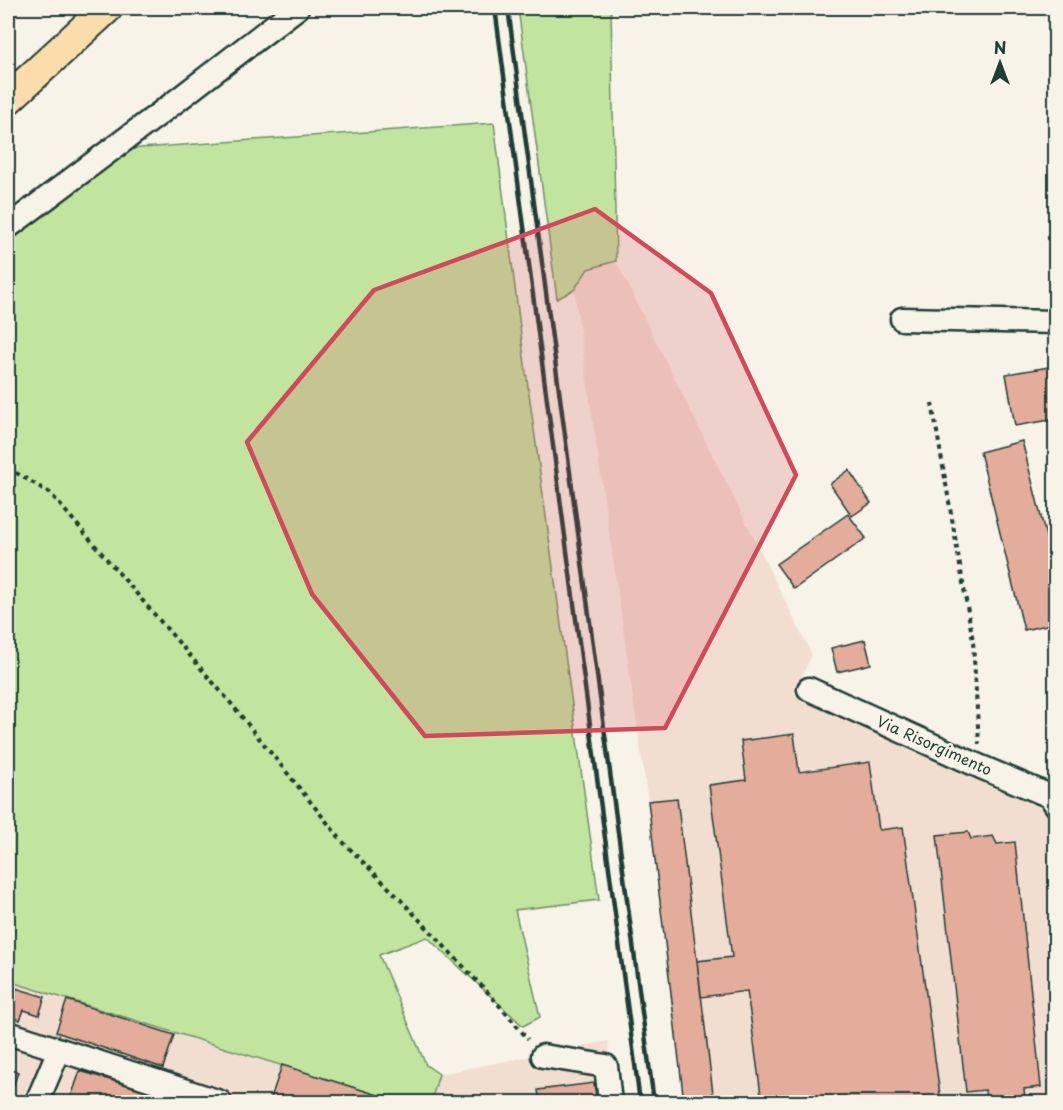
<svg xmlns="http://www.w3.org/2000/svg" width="1063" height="1110" font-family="'Playpen Sans',sans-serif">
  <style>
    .built { fill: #f1ded1 }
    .green { fill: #c1e49e; stroke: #709069; stroke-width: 1.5 }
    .building { fill: #e3ac9b; stroke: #1f3d34; stroke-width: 1.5 }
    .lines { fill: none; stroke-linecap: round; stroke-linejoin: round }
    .minor-casing { stroke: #1f3d34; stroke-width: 27 }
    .major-casing { stroke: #1f3d34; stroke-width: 34 }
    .path { stroke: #1f3d34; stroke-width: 4; stroke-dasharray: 4.5 4.5; stroke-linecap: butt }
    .minor { stroke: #f7f3e8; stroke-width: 22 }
    .major { stroke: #fddcac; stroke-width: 30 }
    .rail { stroke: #1f3d34; stroke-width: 4.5 }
    .marked { fill: #d1495b; fill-opacity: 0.2; stroke: #d1495b; stroke-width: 4.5; stroke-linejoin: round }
    .labels { text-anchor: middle; stroke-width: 5; stroke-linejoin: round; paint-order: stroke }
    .street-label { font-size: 15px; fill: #1f3d34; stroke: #f7f3e8 }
  </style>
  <rect width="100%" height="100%" fill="#f7f3e8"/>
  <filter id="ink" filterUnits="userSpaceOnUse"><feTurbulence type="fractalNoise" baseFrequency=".0167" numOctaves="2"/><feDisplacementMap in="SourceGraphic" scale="12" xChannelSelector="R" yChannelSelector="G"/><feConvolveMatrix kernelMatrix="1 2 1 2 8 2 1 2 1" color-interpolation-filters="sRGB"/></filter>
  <g filter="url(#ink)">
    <path class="built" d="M 616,261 L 812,655 L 795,690 L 1048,804 L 1056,819 L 1055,1102 L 684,1102 L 648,801 L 574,290 L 588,269 Z
      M 8,981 L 400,1102 L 8,1102 Z
      M 608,1041 L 616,1102 L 431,1102 L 439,1074 Z"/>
    <path class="green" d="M 518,8 L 611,8 L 616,261 L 588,269 L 574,290 L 557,299 Z
      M 494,123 L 523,350 L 599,900 L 515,910 L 540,1017 L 523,1026 L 427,937 L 379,955 L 426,1065 L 439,1074 L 431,1102 L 400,1102 L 8,981 L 8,237 L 127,149 Z"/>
    <path class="building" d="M 1056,366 L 1056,419 L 1015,426 L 1006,374 Z
      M 1022,441 L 1056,576 L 1056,623 L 1024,630 L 980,452 Z
      M 849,470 L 871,503 L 852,516 L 830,484 Z
      M 848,514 L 866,538 L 794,589 L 776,564 Z
      M 865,640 L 871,664 L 837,672 L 831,648 Z
      M 794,734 L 799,772 L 870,762 L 879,830 L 903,827 L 941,1102 L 762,1102 L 747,991 L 701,997 L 697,961 L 732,957 L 709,785 L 746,780 L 741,741 Z
      M 677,798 L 697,961 L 714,1102 L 684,1102 L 648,801 Z
      M 968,832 L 971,839 L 993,836 L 997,844 L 1015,842 L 1041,1087 L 1024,1089 L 1025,1098 L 986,1102 L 985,1090 L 966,1092 L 937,835 Z
      M 9,986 L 45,997 L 39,1015 L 24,1010 L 20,1020 L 8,1016 Z
      M 67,1000 L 174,1035 L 163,1068 L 56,1032 Z
      M 282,1065 L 400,1102 L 274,1102 L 270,1101 Z
      M 8,1068 L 18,1072 L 8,1102 Z
      M 80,1071 L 151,1092 L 148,1102 L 78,1102 L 70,1100 Z
      M 594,1083 L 597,1102 L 540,1102 L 538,1090 Z
      M 537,1097 L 537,1102 L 496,1102 Z"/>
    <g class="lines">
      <defs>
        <path id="minor" d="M 8,227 L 171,105 L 297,8
          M 902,319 L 1056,322
          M 809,689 L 981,767 L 1050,796 L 1056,805
          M 8,1033 L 220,1102
          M 543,1056 L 606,1066 L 610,1102
          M 37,1102 L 59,1050"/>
        <path id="major" d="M 8,99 L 107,8"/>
      </defs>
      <use href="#minor" class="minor-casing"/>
      <use href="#major" class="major-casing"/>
      <path class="path" d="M 932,403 L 973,641 L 979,744
        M 8,468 L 50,493 L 229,701 L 342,841 L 399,898 L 492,997 L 528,1039"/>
      <use href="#minor" class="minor"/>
      <use href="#major" class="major"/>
      <path class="rail" d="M 495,8 L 640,1102
        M 508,8 L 654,1102"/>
    </g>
  </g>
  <path class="marked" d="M 595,209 L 711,293 L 796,475 L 665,728 L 425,736 L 312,594 L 247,442 L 374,290 Z"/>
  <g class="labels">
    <g class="street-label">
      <text transform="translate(934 746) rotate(24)" y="5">Via Risorgimento</text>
    </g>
  </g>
  <rect width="1063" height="1110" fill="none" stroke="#f7f3e8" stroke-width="30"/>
  <rect x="15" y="15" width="1033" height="1080" fill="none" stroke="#1f3d34" stroke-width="2" filter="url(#ink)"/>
  <g transform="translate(1000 63)" stroke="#f7f3e8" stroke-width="4.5" paint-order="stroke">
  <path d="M0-4.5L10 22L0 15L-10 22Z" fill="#1f3d34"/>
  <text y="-9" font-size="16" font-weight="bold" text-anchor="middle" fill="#1f3d34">N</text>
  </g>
</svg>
